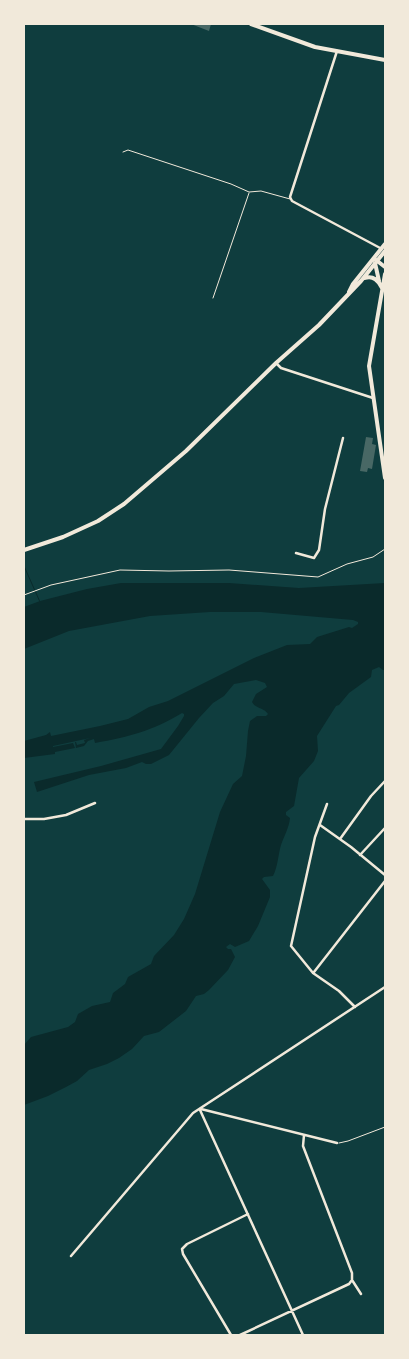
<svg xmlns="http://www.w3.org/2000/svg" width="409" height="1359" font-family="Mulish,sans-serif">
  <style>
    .water { fill: #0a2a2b }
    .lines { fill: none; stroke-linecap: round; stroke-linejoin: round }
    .stream { stroke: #0a2a2b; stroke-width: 1 }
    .building { fill: #486865 }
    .path { stroke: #f1e9da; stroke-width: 1 }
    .service { stroke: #f1e9da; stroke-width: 1 }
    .minor { stroke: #f1e9da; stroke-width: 2.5 }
    .tertiary { stroke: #f1e9da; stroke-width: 4 }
  </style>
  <rect width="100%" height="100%" fill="#0f3d3e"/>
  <path class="water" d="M 121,583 L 229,583 L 299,588 L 385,583 L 385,670 L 383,670 L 379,667 L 372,670 L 371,677 L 349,693 L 339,705 L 336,706 L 317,736 L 318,751 L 314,761 L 299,778 L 294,806 L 286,812 L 286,815 L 290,818 C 289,828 284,836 281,845 C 278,855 278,866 273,876 L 264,877 L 262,879 L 270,890 L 270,897 L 258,926 L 249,941 L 235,947 L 230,944 L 226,947 L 228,949 L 231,949 L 235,957 L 228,970 L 209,990 L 204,994 L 196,996 L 186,1011 L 159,1032 L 144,1036 L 132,1049 L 119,1058 L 107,1064 L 89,1070 L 77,1081 L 66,1087 L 48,1096 L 24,1105 L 24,1045 L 31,1037 L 68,1027 L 75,1022 L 78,1014 L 92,1006 L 110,1002 L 113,993 L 125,984 L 128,977 L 151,964 L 154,956 L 174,935 L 184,919 L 195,894 L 220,812 L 233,784 L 242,776 L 246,756 L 248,731 L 250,721 L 257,716 L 266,716 L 268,714 C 264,708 256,709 252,702 L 256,694 L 267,687 L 265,683 L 256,680 L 234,684 L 224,696 L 213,703 L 199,718 L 169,755 L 151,764 L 146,764 L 142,762 L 126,768 L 89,775 L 37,792 L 34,782 L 101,766 L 161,749 L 178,726 L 184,716 L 184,714 L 182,713 C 152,731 129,737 95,743 L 94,739 L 88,741 L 84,746 L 76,748 L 75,742 L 76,742 L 77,745 L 85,743 L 84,740 L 90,738 L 53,746 L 53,747 L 73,743 L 75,748 L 55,752 L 55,754 L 24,758 L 24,741 L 46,735 L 50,732 L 51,736 L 100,726 L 128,719 L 149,707 L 168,701 L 254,658 L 287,645 L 310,644 L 317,637 L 349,627 L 352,628 L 358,624 L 358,622 L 353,620 L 261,612 L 210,612 L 150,616 L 69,631 L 24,649 L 24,607 L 40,601 L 87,589 Z"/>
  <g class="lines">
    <path class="stream" d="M 24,566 L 40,602"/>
  </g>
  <path class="building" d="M 191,24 L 211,24 L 209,31 Z
    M 366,437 L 373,438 L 372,444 L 376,445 L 372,469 L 368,468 L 367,472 L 360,471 Z"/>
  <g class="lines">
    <path class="path" d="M 24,595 L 51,585 L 120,570 L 169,571 L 229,570 L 318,577 L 347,564 L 373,557 L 385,549"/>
    <path class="service" d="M 123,152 L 128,150 L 231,184 L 249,192 L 261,191 L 290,199
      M 213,298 L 249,193
      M 339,1143 L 348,1141 L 385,1127"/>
    <path class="minor" d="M 337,51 L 290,197 L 292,201 L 382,249
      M 276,363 L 281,368 L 373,398
      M 296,553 L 314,558 L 319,550 L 325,509 L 343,438
      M 327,804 L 315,837 L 291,946 L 313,973 L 339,991 L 355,1007
      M 24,819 L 44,819 L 66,815 L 95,803
      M 320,825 L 351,847 L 385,875
      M 340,839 L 371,796 L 385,781
      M 360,855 L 385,828
      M 314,972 L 385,881
      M 201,1109 L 337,1143
      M 200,1110 L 303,1335
      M 71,1256 L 193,1113 L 385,987
      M 352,1280 L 361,1294
      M 231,1335 L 183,1254 L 182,1249 L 187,1244 L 248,1214
      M 240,1335 L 349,1284 L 352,1280 L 352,1273 L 303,1146 L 304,1135"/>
    <path class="tertiary" d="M 251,24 L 315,47 L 385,60
      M 376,260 L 385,267
      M 375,263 L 379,281
      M 385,274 L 369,366 L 385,478
      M 365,278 C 373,275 379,281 382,288
      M 349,292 L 353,284 L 385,244
      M 24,550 L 63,537 L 98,521 L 124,504 L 186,451 L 276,363 L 319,325 L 361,281 L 385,251"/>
  </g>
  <rect width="409" height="1359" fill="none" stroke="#f1e9da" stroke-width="50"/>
</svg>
